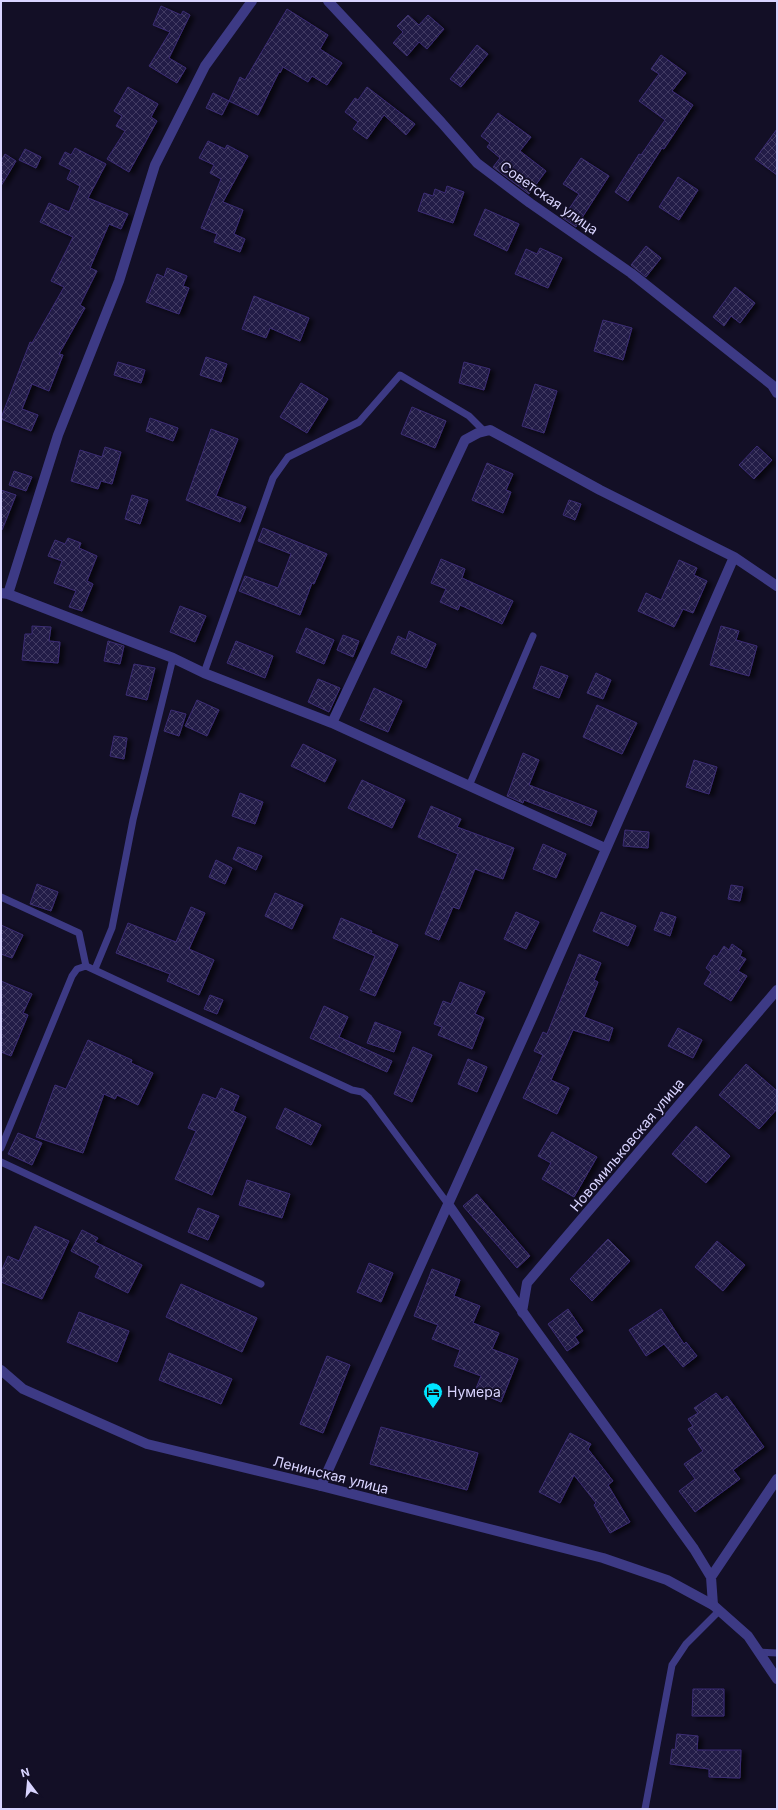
<svg xmlns="http://www.w3.org/2000/svg" width="778" height="1810" font-family="Inter,sans-serif">
  <style>
    .building { fill: url(#building-cross-hatch); stroke: #3b2d73; filter: url(#shadow) }
    .lines { fill: none; stroke-linecap: round; stroke-linejoin: round }
    .service { stroke: #3d3a85; stroke-width: 7 }
    .minor { stroke: #3d3a85; stroke-width: 10 }
    .tertiary { stroke: #3d3a85; stroke-width: 10 }
    .labels { text-anchor: middle; stroke-width: 3.5; stroke-linejoin: round; paint-order: stroke }
    .street-label { font-size: 14px; fill: #d9d4ff; stroke: #130f26 }
    .poi-label { font-size: 14px; fill: #d9d4ff; stroke: #130f26; text-anchor: start }
  </style>
  <defs>
    <pattern id="building-cross-hatch" width="8" height="8" patternUnits="userSpaceOnUse"><rect width="8" height="8" fill="#241b47"/><path d="M0 0l8 8M0 8l8-8" fill="none" stroke="#433b63"/></pattern>
    <filter id="shadow"><feDropShadow dx="4.5" dy="2.5" stdDeviation="2" flood-color="#0009"/></filter>
  </defs>
  <rect width="100%" height="100%" fill="#130f26"/>
  <path class="building" d="M 161,6 L 181,15 L 183,11 L 190,15 L 169,58 L 186,68 L 177,83 L 149,66 L 170,32 L 153,25 Z
    M 287,9 L 328,35 L 320,49 L 342,63 L 327,85 L 312,76 L 308,82 L 283,67 L 280,73 L 279,72 L 258,115 L 229,101 L 222,115 L 206,108 L 213,93 L 229,101 L 240,77 L 245,80 Z
    M 408,15 L 419,25 L 428,15 L 444,29 L 427,49 L 419,42 L 407,56 L 393,43 L 403,32 L 397,26 Z
    M 477,45 L 488,54 L 461,87 L 450,79 Z
    M 661,55 L 686,73 L 672,91 L 693,105 L 664,149 L 662,148 L 628,201 L 615,192 L 639,154 L 641,155 L 665,120 L 639,101 L 659,74 L 651,69 Z
    M 128,87 L 158,104 L 151,117 L 157,121 L 129,172 L 107,159 L 125,131 L 116,126 L 122,116 L 114,111 Z
    M 367,87 L 415,124 L 406,135 L 384,115 L 367,139 L 353,129 L 358,122 L 345,112 L 355,98 L 358,100 Z
    M 498,113 L 531,137 L 520,151 L 546,171 L 529,194 L 493,167 L 500,158 L 487,147 L 490,143 L 481,136 Z
    M 777,129 L 777,175 L 755,159 Z
    M 208,141 L 225,149 L 227,145 L 248,156 L 223,202 L 243,210 L 234,234 L 245,239 L 240,252 L 214,242 L 217,234 L 201,228 L 221,179 L 210,173 L 214,165 L 199,158 Z
    M 75,148 L 106,164 L 88,198 L 128,214 L 121,229 L 109,224 L 90,268 L 97,271 L 80,305 L 85,308 L 59,354 L 63,355 L 49,391 L 32,384 L 22,409 L 38,415 L 31,431 L 1,419 L 1,418 L 30,342 L 32,343 L 64,287 L 51,281 L 73,237 L 40,222 L 49,203 L 69,212 L 80,186 L 67,179 L 71,170 L 59,164 L 65,152 L 71,155 Z
    M 25,149 L 41,157 L 36,168 L 19,160 Z
    M 5,154 L 16,161 L 1,186 L 1,161 Z
    M 581,158 L 609,176 L 576,227 L 563,218 L 579,194 L 563,184 Z
    M 678,177 L 698,190 L 679,220 L 659,207 Z
    M 447,186 L 464,192 L 453,223 L 418,211 L 424,193 L 433,196 L 435,189 L 445,193 Z
    M 485,209 L 519,224 L 507,251 L 474,235 Z
    M 646,246 L 661,258 L 646,277 L 631,265 Z
    M 540,248 L 562,258 L 548,288 L 515,274 L 526,249 L 537,254 Z
    M 167,268 L 187,276 L 183,286 L 189,288 L 179,314 L 146,302 L 157,274 L 164,277 Z
    M 735,287 L 755,303 L 740,323 L 731,316 L 724,326 L 713,317 Z
    M 254,296 L 309,318 L 300,341 L 270,328 L 266,338 L 242,329 Z
    M 603,320 L 632,328 L 623,360 L 594,351 Z
    M 206,357 L 227,364 L 221,382 L 200,375 Z
    M 118,362 L 145,370 L 141,383 L 114,375 Z
    M 464,362 L 490,369 L 484,390 L 459,383 Z
    M 301,383 L 328,399 L 307,433 L 280,417 Z
    M 535,384 L 557,391 L 544,433 L 522,426 Z
    M 412,407 L 446,421 L 435,448 L 401,434 Z
    M 150,418 L 178,428 L 173,441 L 146,431 Z
    M 211,429 L 238,439 L 216,496 L 246,507 L 240,522 L 186,500 Z
    M 757,446 L 772,460 L 754,479 L 739,465 Z
    M 105,447 L 121,452 L 112,484 L 101,481 L 98,489 L 71,481 L 80,450 L 102,457 Z
    M 487,463 L 513,474 L 506,490 L 511,492 L 503,513 L 472,500 Z
    M 14,471 L 32,477 L 26,491 L 9,485 Z
    M 1,490 L 16,495 L 2,530 L 1,530 Z
    M 132,495 L 148,500 L 140,524 L 125,519 Z
    M 569,500 L 581,504 L 575,520 L 563,515 Z
    M 263,528 L 327,554 L 314,584 L 312,583 L 300,615 L 239,591 L 245,576 L 278,588 L 291,554 L 258,541 Z
    M 68,538 L 81,543 L 79,548 L 97,556 L 87,581 L 93,584 L 82,611 L 69,607 L 76,591 L 54,583 L 62,561 L 48,556 L 55,540 L 65,544 Z
    M 441,559 L 465,569 L 462,578 L 513,601 L 502,624 L 460,605 L 458,610 L 440,602 L 446,589 L 431,583 Z
    M 679,560 L 697,568 L 694,575 L 707,581 L 693,613 L 683,609 L 674,627 L 638,611 L 646,593 L 661,600 Z
    M 180,606 L 206,616 L 195,642 L 170,632 Z
    M 32,626 L 51,627 L 49,641 L 60,642 L 58,663 L 22,660 L 25,634 L 32,634 Z
    M 721,626 L 739,631 L 736,640 L 757,646 L 749,676 L 710,665 Z
    M 306,628 L 334,640 L 324,664 L 296,652 Z
    M 409,631 L 436,644 L 426,668 L 391,653 L 398,636 L 406,640 Z
    M 343,635 L 359,641 L 353,657 L 337,650 Z
    M 108,641 L 124,646 L 120,664 L 104,661 Z
    M 236,641 L 273,656 L 265,678 L 227,663 Z
    M 134,664 L 155,668 L 147,700 L 126,695 Z
    M 541,666 L 568,676 L 559,698 L 533,688 Z
    M 596,673 L 611,680 L 603,699 L 587,693 Z
    M 318,679 L 340,688 L 329,712 L 308,702 Z
    M 374,688 L 402,701 L 388,732 L 360,720 Z
    M 197,700 L 219,710 L 207,736 L 185,726 Z
    M 597,705 L 637,723 L 622,754 L 583,737 Z
    M 171,710 L 186,714 L 179,736 L 164,731 Z
    M 114,736 L 127,738 L 124,759 L 110,756 Z
    M 303,744 L 336,760 L 325,782 L 291,766 Z
    M 523,753 L 539,760 L 529,785 L 597,811 L 591,826 L 524,800 L 523,803 L 507,796 Z
    M 694,760 L 717,767 L 709,794 L 686,787 Z
    M 362,780 L 405,800 L 392,828 L 348,808 Z
    M 240,793 L 263,802 L 255,824 L 232,816 Z
    M 431,806 L 461,819 L 457,827 L 514,848 L 503,879 L 475,869 L 459,909 L 453,907 L 439,940 L 425,934 L 458,854 L 418,837 Z
    M 625,830 L 649,832 L 648,848 L 623,846 Z
    M 543,844 L 566,854 L 556,878 L 533,869 Z
    M 238,847 L 262,856 L 256,870 L 233,859 Z
    M 216,860 L 232,868 L 225,884 L 209,877 Z
    M 37,884 L 58,892 L 51,911 L 30,904 Z
    M 731,885 L 743,887 L 740,901 L 728,899 Z
    M 275,893 L 303,905 L 292,929 L 265,916 Z
    M 191,907 L 205,913 L 189,949 L 214,960 L 199,995 L 167,981 L 170,974 L 116,953 L 128,923 L 176,942 Z
    M 516,912 L 539,922 L 526,949 L 504,939 Z
    M 601,912 L 636,926 L 628,946 L 593,931 Z
    M 661,912 L 676,917 L 670,936 L 654,930 Z
    M 341,918 L 372,931 L 371,933 L 398,945 L 375,996 L 360,990 L 375,956 L 333,938 Z
    M 1,925 L 23,935 L 12,958 L 1,954 Z
    M 732,944 L 742,951 L 740,956 L 746,959 L 738,971 L 747,976 L 731,1001 L 704,984 L 711,972 L 706,968 L 714,955 L 717,957 L 724,946 L 729,950 Z
    M 579,954 L 601,963 L 594,980 L 598,982 L 584,1017 L 613,1028 L 609,1041 L 573,1030 L 551,1080 L 569,1088 L 557,1114 L 523,1098 L 543,1055 L 534,1051 L 543,1032 L 547,1034 Z
    M 1,981 L 32,994 L 23,1013 L 28,1015 L 11,1056 L 1,1052 Z
    M 460,982 L 485,992 L 475,1014 L 484,1018 L 472,1049 L 438,1035 L 442,1027 L 434,1024 L 443,1001 L 451,1004 Z
    M 210,995 L 223,1000 L 217,1014 L 204,1009 Z
    M 324,1006 L 348,1017 L 339,1037 L 392,1061 L 387,1072 L 310,1038 Z
    M 375,1022 L 401,1032 L 394,1052 L 367,1043 Z
    M 678,1028 L 702,1040 L 693,1058 L 668,1046 Z
    M 88,1040 L 132,1060 L 131,1063 L 153,1073 L 138,1105 L 117,1095 L 115,1099 L 104,1094 L 83,1153 L 36,1137 L 55,1085 L 66,1089 Z
    M 413,1047 L 432,1055 L 412,1102 L 394,1094 Z
    M 468,1059 L 487,1067 L 477,1092 L 458,1084 Z
    M 746,1064 L 777,1091 L 777,1109 L 759,1129 L 719,1095 Z
    M 221,1088 L 239,1096 L 233,1111 L 246,1117 L 212,1195 L 175,1179 L 196,1131 L 188,1128 L 203,1094 L 216,1099 Z
    M 285,1108 L 321,1125 L 311,1145 L 276,1128 Z
    M 696,1126 L 730,1156 L 706,1183 L 672,1154 Z
    M 552,1132 L 597,1157 L 574,1197 L 542,1179 L 551,1163 L 538,1156 Z
    M 18,1133 L 42,1143 L 32,1165 L 8,1154 Z
    M 247,1180 L 290,1194 L 282,1218 L 239,1205 Z
    M 477,1194 L 530,1256 L 517,1268 L 463,1206 Z
    M 198,1208 L 219,1216 L 208,1240 L 188,1232 Z
    M 35,1226 L 69,1241 L 42,1299 L 1,1282 L 1,1272 L 8,1256 L 19,1261 Z
    M 82,1230 L 98,1238 L 95,1242 L 142,1265 L 128,1293 L 95,1277 L 100,1266 L 71,1251 Z
    M 608,1239 L 630,1261 L 592,1301 L 570,1279 Z
    M 717,1241 L 745,1265 L 723,1291 L 695,1267 Z
    M 369,1263 L 393,1273 L 381,1302 L 357,1292 Z
    M 432,1269 L 460,1280 L 454,1296 L 480,1306 L 473,1323 L 499,1333 L 492,1349 L 518,1359 L 501,1402 L 475,1391 L 481,1376 L 454,1366 L 460,1350 L 432,1339 L 438,1325 L 414,1316 Z
    M 181,1284 L 257,1318 L 242,1352 L 166,1317 Z
    M 568,1309 L 583,1331 L 575,1337 L 579,1343 L 567,1351 L 548,1324 Z
    M 661,1309 L 684,1344 L 686,1342 L 697,1356 L 683,1367 L 664,1344 L 646,1356 L 629,1330 Z
    M 79,1312 L 129,1331 L 117,1362 L 67,1342 Z
    M 169,1353 L 232,1379 L 221,1404 L 159,1380 Z
    M 327,1356 L 350,1365 L 323,1433 L 300,1424 Z
    M 716,1393 L 722,1400 L 727,1396 L 764,1447 L 733,1470 L 740,1479 L 695,1512 L 679,1491 L 695,1479 L 684,1464 L 703,1451 L 688,1429 L 693,1426 L 688,1419 L 698,1413 L 694,1408 Z
    M 381,1427 L 478,1453 L 467,1490 L 370,1464 Z
    M 570,1433 L 591,1444 L 588,1449 L 613,1481 L 608,1485 L 630,1522 L 610,1533 L 594,1505 L 596,1503 L 574,1475 L 560,1503 L 539,1492 Z
    M 693,1689 L 724,1689 L 724,1716 L 692,1716 Z
    M 677,1734 L 698,1736 L 697,1750 L 741,1750 L 740,1778 L 709,1777 L 709,1769 L 670,1764 L 672,1749 L 675,1750 Z"/>
  <g class="lines">
    <path class="service" d="M 204,673 L 273,478 L 288,457 L 359,422 L 400,375 L 469,416 L 485,432
      M 469,786 L 533,636
      M 1,897 L 79,933 L 86,966
      M 95,969 L 112,928 L 133,820 L 173,658
      M 1,1148 L 72,976 L 77,969 L 86,966 L 352,1090 L 362,1092 L 369,1098 L 448,1204
      M 1,1162 L 261,1284
      M 759,1652 L 777,1653
      M 645,1809 L 672,1665 L 686,1644 L 719,1611"/>
    <path class="minor" d="M 328,1 L 441,122 L 477,163 L 530,203 L 631,273 L 772,385 L 777,393
      M 1,593 L 8,594 L 173,658 L 204,673 L 332,723 L 605,848
      M 8,594 L 58,435 L 119,281 L 155,165 L 205,66 L 252,1
      M 332,723 L 465,440 L 478,433 L 490,430 L 600,490 L 734,557 L 777,586
      M 448,1204 L 532,1325 L 694,1549 L 711,1577 L 713,1605
      M 524,1314 L 522,1312 L 527,1283 L 777,990
      M 321,1486 L 532,1018 L 734,557
      M 711,1577 L 777,1479"/>
    <path class="tertiary" d="M 1,1370 L 23,1389 L 147,1444 L 321,1486 L 603,1558 L 667,1580 L 713,1605 L 748,1636 L 777,1679"/>
  </g>
  <defs>
    <symbol id="hotel-pin" viewBox="-11 -11 22 30"><path d="M0 17L-7.5 6A9.5 9.5 0 1 1 7.5 6Z" fill="#00e5ff" stroke="#130f26"/><path d="M-6-4.5h1.5V1H6V5H4.5V3h-9V5H-6ZM-4 0a1.8 1.8 0 1 1 3.6 0ZM.5 0V-2.5h3Q6-2.5 6 0Z" fill="#111"/></symbol>
  </defs>
  <g fill-rule="evenodd">
    <use href="#hotel-pin" x="422" y="1381" width="22" height="30"/>
  </g>
  <g class="labels">
    <g class="street-label">
      <text transform="translate(549 198) rotate(35)" y="5">Советская улица</text>
      <text transform="translate(627 1145) rotate(-50)" y="5">Новомильковская улица</text>
      <text transform="translate(331 1475) rotate(14)" y="5">Ленинская улица</text>
    </g>
    <g class="poi-label">
      <text x="447" y="1397">Нумера</text>
    </g>
  </g>
  <rect width="778" height="1810" fill="none" stroke="#d9d4ff" stroke-width="4"/>
  <g transform="translate(28 1782) rotate(344)" stroke="#130f26" stroke-width="3" paint-order="stroke">
  <path d="M0-3L7 15L0 10L-7 15Z" fill="#d9d4ff"/>
  <text y="-6" font-size="11" font-weight="bold" text-anchor="middle" fill="#d9d4ff">N</text>
  </g>
</svg>
